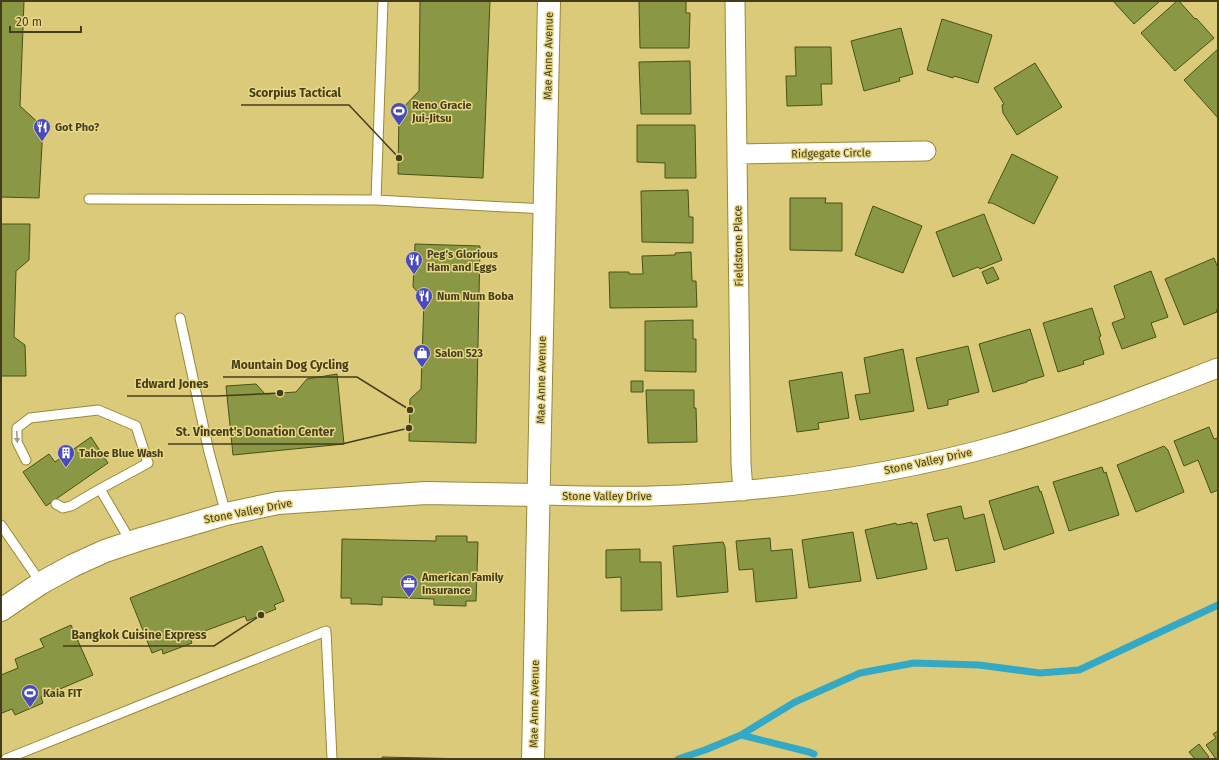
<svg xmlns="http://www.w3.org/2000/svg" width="1219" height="760" font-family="'Fira Sans',sans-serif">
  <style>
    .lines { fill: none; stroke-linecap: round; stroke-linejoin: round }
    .stream { stroke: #33a9c5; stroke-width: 7 }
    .building { fill: #8a9846; stroke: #485116 }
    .service-casing { stroke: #998838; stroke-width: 11 }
    .minor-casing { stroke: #998838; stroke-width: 21 }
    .tertiary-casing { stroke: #998838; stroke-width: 24 }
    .secondary-casing { stroke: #998838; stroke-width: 24 }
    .service { stroke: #fff; stroke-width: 9 }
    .minor { stroke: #fff; stroke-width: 19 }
    .tertiary { stroke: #fff; stroke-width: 22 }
    .secondary { stroke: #fff; stroke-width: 22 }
    .oneway { fill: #a29e8d }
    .labels { text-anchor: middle; stroke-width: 3; stroke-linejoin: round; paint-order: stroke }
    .street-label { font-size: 11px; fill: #443d1b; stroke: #e8d787 }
    .poi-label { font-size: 11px; font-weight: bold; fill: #443d1b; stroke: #e8d787; text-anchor: start }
    .leader { fill: none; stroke: #443d1b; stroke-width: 1.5 }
    .callout-dot { fill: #443d1b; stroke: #e8d787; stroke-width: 1.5 }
    .callout-label { font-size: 12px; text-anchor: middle; font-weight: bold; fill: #443d1b; stroke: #e8d787; stroke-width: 3; stroke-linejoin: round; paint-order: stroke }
  </style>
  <rect width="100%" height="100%" fill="#dbca7a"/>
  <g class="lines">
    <path class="stream" d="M 741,735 L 795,702 L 860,673 L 914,663 L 979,665 L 1040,673 L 1079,670 L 1218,605
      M 678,759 L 705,750 L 741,735 L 809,752 L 814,754"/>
  </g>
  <path class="building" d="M 1,1 L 24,1 L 20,106 L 43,127 L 39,198 L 1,197 Z
    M 420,1 L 490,1 L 483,178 L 398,174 L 399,112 L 419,91 Z
    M 639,1 L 686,1 L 686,13 L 690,13 L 689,48 L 640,48 Z
    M 1113,1 L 1160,1 L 1134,24 Z
    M 1177,1 L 1179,1 L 1195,19 L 1196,18 L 1214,38 L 1175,71 L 1141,33 Z
    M 942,19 L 992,35 L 978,83 L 954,76 L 953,78 L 927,70 Z
    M 901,28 L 913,74 L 899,78 L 900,81 L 864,91 L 851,41 Z
    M 795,47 L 831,47 L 832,84 L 821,84 L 822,105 L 787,106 L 786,76 L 796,76 Z
    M 1218,49 L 1218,118 L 1184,80 Z
    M 690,61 L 691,114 L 641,114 L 639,62 Z
    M 1035,63 L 1062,107 L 1017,135 L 1003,113 L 1002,105 L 1004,104 L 994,88 Z
    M 637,125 L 695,125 L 696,178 L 665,178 L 665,163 L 637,162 Z
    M 1012,154 L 1058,177 L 1034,224 L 992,203 L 988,203 Z
    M 688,190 L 689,217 L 693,217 L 693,243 L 642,242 L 641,191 Z
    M 790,198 L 826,198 L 825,203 L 842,203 L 842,251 L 790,250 Z
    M 873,206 L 922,226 L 903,273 L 855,255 Z
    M 984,214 L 1002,260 L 980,269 L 978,267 L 953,277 L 936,232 Z
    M 1,224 L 30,224 L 29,260 L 16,271 L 14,337 L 25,345 L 26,376 L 1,376 Z
    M 415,244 L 480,246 L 476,443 L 409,441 L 410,399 L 421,389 L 424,299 L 413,287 Z
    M 691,252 L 692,281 L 696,281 L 697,307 L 610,308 L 609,272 L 629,272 L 629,274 L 643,274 L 642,256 L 675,255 L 675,253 Z
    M 1214,258 L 1218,268 L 1218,310 L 1216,310 L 1217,312 L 1184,325 L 1165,279 Z
    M 993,267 L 999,279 L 987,284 L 982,272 Z
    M 1151,271 L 1168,317 L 1151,323 L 1156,337 L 1122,349 L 1112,323 L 1125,318 L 1114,286 Z
    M 1092,308 L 1101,336 L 1099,337 L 1104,354 L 1083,361 L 1084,364 L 1058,372 L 1043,323 Z
    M 693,320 L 693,339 L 696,339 L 696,372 L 645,371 L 645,321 Z
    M 1030,329 L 1044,376 L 1027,381 L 1027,382 L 993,392 L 979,344 Z
    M 968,346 L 979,392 L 948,400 L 948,405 L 928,409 L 916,358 Z
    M 903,349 L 914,411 L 860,420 L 855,395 L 870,393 L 864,358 Z
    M 842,372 L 849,418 L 818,423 L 819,429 L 797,432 L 789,381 Z
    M 337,374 L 344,444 L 233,455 L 226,386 L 256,384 L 265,394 L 296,392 L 307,379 Z
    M 631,381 L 643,381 L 643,392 L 631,392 Z
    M 646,390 L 694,390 L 694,408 L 696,408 L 697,442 L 648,443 Z
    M 1209,427 L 1214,439 L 1218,438 L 1218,490 L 1211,493 L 1198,460 L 1184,466 L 1174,441 Z
    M 91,437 L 108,463 L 46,506 L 23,472 L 49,454 L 55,462 Z
    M 1164,446 L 1168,450 L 1184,492 L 1136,512 L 1117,465 Z
    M 1102,467 L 1104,473 L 1106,472 L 1119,515 L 1069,531 L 1053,482 Z
    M 1038,486 L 1040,492 L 1041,491 L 1054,533 L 1004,550 L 989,501 Z
    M 961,506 L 964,519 L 984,514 L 995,562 L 956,571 L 948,538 L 934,541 L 927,514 Z
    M 912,522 L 912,524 L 917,523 L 927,569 L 877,579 L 865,530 L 896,523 L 897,525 Z
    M 853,532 L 861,581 L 809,588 L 802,540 Z
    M 436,536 L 467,536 L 467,542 L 478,542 L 476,601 L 466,601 L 466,606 L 434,605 L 434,599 L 382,597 L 382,605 L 366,604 L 351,604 L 351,598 L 341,598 L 342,539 L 436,541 Z
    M 770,538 L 771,551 L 792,549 L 797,598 L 756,602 L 753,569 L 739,570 L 736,541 Z
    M 723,542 L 725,547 L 728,592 L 677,597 L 673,546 Z
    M 262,546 L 284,601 L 274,605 L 276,609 L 247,621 L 245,616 L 202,632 L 190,637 L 192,643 L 163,654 L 162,649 L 152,653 L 130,598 Z
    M 640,549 L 640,562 L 661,562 L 662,610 L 621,611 L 621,577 L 606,578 L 606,550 Z
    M 71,625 L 93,675 L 41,697 L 43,703 L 15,715 L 12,709 L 2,713 L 1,710 L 1,675 L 18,668 L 15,659 L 44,647 L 40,639 Z
    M 1218,731 L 1218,759 L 1216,759 L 1206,745 L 1216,738 L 1213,734 Z
    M 1199,744 L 1209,757 L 1206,759 L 1195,759 L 1189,752 Z
    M 382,757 L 469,759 L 382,759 Z"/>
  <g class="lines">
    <defs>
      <path id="service" d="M 89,199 L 376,200 L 383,1
        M 376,200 L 545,209
        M 180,318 L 209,452 L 226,514
        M 26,460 L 17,442 L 17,428 L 30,418 L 98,410 L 136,426 L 148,463 L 100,489 L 131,542
        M 56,504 L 63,508 L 71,506 L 100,489
        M 1,525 L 41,583
        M 6,759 L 326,631 L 332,759"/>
      <path id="minor" d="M 735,1 L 741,463 L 743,491
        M 737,154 L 926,151
        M 538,495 C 576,496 613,497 651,496 C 769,492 889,476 1003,444 C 1076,423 1147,395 1218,368"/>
      <path id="tertiary" d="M 1,610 L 41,583 L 72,566 L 105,551 L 141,539 L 226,514 L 278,503 L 426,493 L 538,495"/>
      <path id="secondary" d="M 533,759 L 549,1"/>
    </defs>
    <use href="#service" class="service-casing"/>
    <use href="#minor" class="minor-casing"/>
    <use href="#tertiary" class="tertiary-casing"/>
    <use href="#secondary" class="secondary-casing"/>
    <use href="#service" class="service"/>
    <use href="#minor" class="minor"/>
    <use href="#tertiary" class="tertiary"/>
    <use href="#secondary" class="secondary"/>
  </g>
  <defs><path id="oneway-solid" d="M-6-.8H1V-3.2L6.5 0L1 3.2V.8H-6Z"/></defs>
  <use class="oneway" href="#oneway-solid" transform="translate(17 437) rotate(88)"/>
  <defs>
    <symbol id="stadium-pin" viewBox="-11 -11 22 30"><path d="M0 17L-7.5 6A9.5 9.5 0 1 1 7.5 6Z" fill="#4a4ac0" stroke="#e8d787"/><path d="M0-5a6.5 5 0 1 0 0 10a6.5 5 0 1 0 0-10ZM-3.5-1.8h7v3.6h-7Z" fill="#fff"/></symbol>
    <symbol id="restaurant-pin" viewBox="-11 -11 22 30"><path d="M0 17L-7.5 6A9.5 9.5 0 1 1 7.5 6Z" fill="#4a4ac0" stroke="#e8d787"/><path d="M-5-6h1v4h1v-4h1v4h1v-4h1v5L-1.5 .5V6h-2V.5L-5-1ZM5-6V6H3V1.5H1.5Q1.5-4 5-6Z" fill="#fff"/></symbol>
    <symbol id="shop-pin" viewBox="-11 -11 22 30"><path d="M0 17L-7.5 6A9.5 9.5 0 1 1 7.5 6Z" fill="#4a4ac0" stroke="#e8d787"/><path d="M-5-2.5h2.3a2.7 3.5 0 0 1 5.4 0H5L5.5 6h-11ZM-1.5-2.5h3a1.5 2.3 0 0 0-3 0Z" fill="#fff"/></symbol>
    <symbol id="building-pin" viewBox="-11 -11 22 30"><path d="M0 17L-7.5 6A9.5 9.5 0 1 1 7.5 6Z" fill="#4a4ac0" stroke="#e8d787"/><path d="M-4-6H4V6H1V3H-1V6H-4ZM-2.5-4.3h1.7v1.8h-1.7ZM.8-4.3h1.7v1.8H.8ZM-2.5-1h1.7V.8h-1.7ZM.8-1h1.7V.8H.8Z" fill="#fff"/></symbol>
    <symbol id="office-pin" viewBox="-11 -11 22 30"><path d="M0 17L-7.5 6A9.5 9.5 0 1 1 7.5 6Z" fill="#4a4ac0" stroke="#e8d787"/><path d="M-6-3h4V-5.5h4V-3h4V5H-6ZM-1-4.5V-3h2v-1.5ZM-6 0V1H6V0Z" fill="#fff"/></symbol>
  </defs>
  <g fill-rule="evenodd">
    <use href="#stadium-pin" x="389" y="101" width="20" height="27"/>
    <use href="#restaurant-pin" x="32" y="117" width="20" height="27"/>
    <use href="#restaurant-pin" x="404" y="250" width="20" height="27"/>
    <use href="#restaurant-pin" x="414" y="286" width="20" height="27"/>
    <use href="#shop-pin" x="412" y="343" width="20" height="27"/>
    <use href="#building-pin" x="56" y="443" width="20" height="27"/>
    <use href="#office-pin" x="399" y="573" width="20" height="27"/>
    <use href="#stadium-pin" x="20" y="683" width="20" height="27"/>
  </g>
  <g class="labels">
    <g class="street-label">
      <text transform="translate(548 56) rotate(-89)" y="4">Mae Anne Avenue</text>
      <text transform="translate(831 153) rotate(-1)" y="4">Ridgegate Circle</text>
      <text transform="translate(738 246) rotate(-91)" y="4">Fieldstone Place</text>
      <text transform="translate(541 380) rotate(-89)" y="4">Mae Anne Avenue</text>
      <text transform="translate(928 461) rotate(-12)" y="4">Stone Valley Drive</text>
      <text x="607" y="500">Stone Valley Drive</text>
      <text transform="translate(248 511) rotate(-11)" y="4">Stone Valley Drive</text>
      <text transform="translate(534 704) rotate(-89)" y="4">Mae Anne Avenue</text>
    </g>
    <g class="poi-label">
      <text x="412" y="109">Reno Gracie<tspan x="412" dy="13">Jui-Jitsu</tspan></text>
      <text x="55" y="131">Got Pho?</text>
      <text x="427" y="258">Peg's Glorious<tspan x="427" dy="13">Ham and Eggs</tspan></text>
      <text x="437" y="300">Num Num Boba</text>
      <text x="435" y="357">Salon 523</text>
      <text x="79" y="457">Tahoe Blue Wash</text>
      <text x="422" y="581">American Family<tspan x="422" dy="13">Insurance</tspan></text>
      <text x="43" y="697">Kaia FIT</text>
    </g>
  </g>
  <path class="leader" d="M399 158L349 105H241M410 410L357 377H223M280 393L217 396H127M409 428L342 444H168M261 615L214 646H63"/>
  <g class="callout-dot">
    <circle cx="399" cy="158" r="4"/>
    <circle cx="410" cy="410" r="4"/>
    <circle cx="280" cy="393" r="4"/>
    <circle cx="409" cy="428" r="4"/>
    <circle cx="261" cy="615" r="4"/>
  </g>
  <g class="callout-label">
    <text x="295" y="97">Scorpius Tactical</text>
    <text x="290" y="369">Mountain Dog Cycling</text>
    <text x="172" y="388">Edward Jones</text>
    <text x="255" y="436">St. Vincent's Donation Center</text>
    <text x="139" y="639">Bangkok Cuisine Express</text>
  </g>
  <rect width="1219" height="760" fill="none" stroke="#443d1b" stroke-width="4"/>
  <path d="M10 26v6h71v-6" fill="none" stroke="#443d1b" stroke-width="2"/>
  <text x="16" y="26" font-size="12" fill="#443d1b" stroke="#e8d787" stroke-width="3" paint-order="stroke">20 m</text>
</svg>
